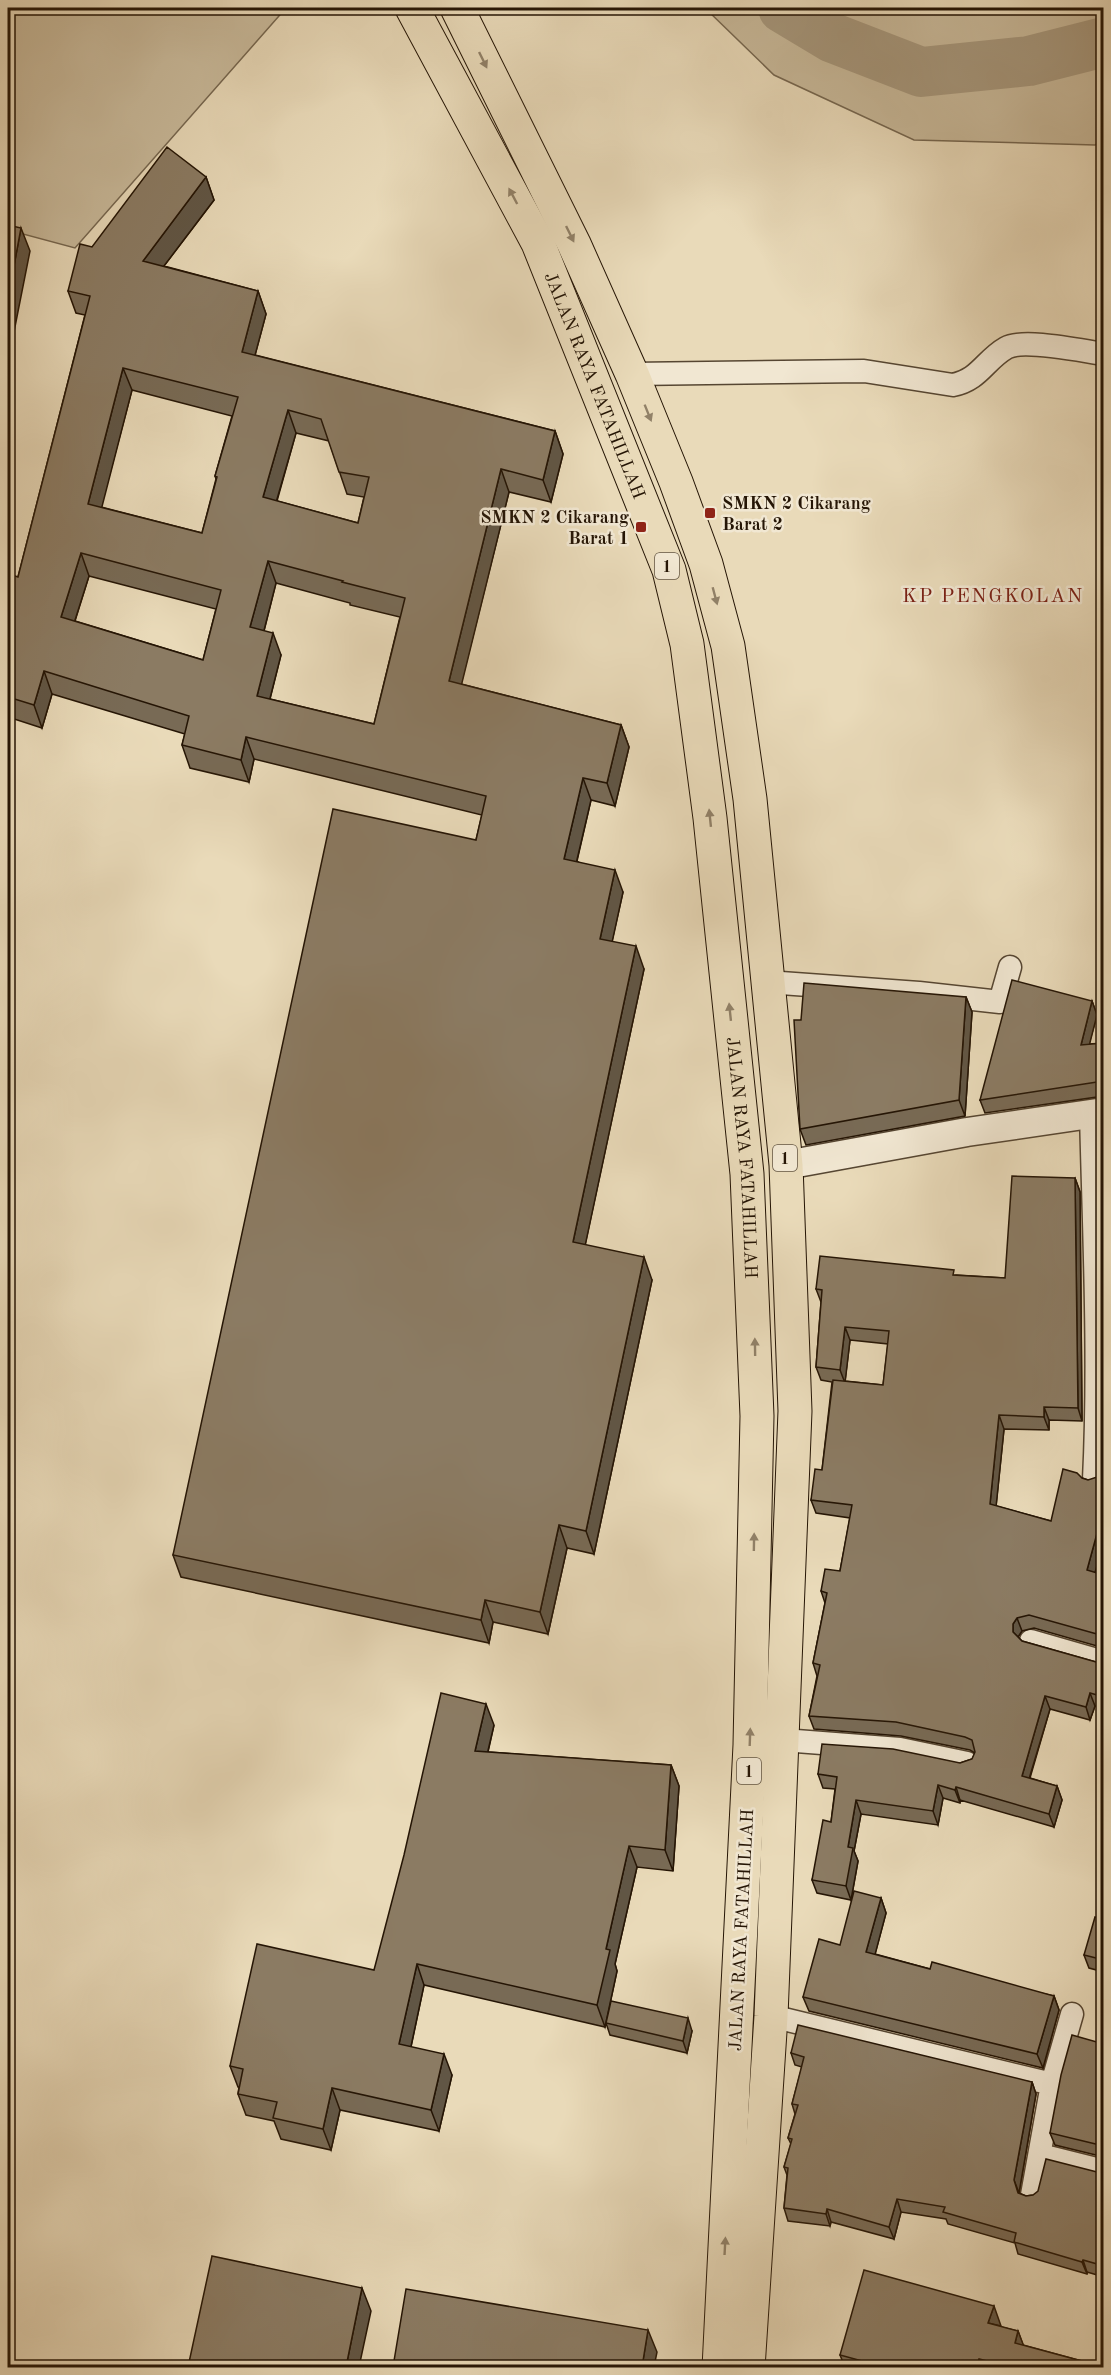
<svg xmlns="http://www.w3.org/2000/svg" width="1111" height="2375" font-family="'Old Standard TT',serif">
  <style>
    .green { fill: #c8b99a; stroke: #766750; stroke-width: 1.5 }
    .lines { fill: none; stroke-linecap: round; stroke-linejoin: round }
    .river { stroke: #a6977c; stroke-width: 50 }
    .minor-casing { stroke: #564632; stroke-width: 25 }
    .tertiary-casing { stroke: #564632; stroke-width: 31 }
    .trunk-casing { stroke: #251505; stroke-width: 35 }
    .minor { stroke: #f1e7d2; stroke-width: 22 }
    .tertiary { stroke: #f1e7d2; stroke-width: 28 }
    .trunk { stroke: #e9dab9; stroke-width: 33 }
    .wall { fill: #786a55; stroke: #251505; stroke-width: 1.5; fill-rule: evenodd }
    .shaded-wall { fill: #615645; stroke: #251505; stroke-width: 1.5 }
    .building { fill: #8b7b63; stroke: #251505; stroke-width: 1.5; fill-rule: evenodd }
    .oneway { fill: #918168 }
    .poi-dot { fill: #8f2418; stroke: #f1e7d2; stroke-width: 2 }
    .labels { text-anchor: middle; stroke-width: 5; stroke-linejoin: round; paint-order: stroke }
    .shield { fill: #f1e7d2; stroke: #625442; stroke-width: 1.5 }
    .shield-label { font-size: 16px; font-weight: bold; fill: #251505 }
    .street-label { font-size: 18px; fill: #251505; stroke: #f1e7d2 }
    .poi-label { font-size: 18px; font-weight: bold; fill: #251505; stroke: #f1e7d2; text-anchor: start }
    .neighbourhood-label { font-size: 20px; letter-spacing: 1.5px; fill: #7a1f14; stroke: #f1e7d2 }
  </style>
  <rect width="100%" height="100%" fill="#e9dab9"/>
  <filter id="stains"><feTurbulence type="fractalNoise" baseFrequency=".00333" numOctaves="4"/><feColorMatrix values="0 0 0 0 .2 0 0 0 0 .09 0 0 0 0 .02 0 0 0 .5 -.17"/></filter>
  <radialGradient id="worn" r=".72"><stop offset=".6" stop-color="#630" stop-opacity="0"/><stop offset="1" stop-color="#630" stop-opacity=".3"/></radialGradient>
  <path class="green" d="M 8,8 L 286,8 L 75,248 L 8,230 Z
    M 705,8 L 1103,8 L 1103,139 L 1095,145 L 914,140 L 774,75 Z"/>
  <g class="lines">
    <path class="river" d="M 783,8 L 833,38 L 921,72 L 1029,61 L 1104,42"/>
    <defs>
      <path id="minor" d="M 632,374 L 864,371 L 953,385 C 979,380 985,360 1006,348 C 1023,338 1082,351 1104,354
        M 767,982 L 919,993 L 1000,1002 L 1010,967
        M 1091,1113 C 1094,1236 1100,1358 1094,1480
        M 1031,1641 L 1104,1662
        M 783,1740 L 900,1749 L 967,1763
        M 771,2016 L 1052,2084
        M 1040,2155 L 1104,2171
        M 1032,2195 L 1052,2084 L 1072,2014"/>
      <path id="tertiary" d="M 786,1165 L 967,1132 L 1104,1112"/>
      <g id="trunk">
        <path id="s1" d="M 412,8 L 538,243 L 669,570 L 687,644 L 710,818 L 747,1174 L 757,1416 L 750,1745 L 719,2368"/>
        <path d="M 457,8 L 574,244 L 632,374 L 676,482 L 706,564 L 728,646 L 750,799 L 786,1165 L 795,1411 L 771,2016 L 748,2368"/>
      </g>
    </defs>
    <use href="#minor" class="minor-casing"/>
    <use href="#tertiary" class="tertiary-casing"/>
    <use href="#trunk" class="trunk-casing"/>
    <use href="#minor" class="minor"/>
    <use href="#tertiary" class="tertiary"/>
    <use href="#trunk" class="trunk"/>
  </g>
  <path class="wall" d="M 206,177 L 214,200 L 164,266 L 258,291 L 266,314 L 255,355 L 555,431 L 563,454 L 551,502 L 509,492 L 461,684 L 621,725 L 629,747 L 615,806 L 591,800 L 577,861 L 623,892 L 612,941 L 644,969 L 585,1245 L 652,1280 L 594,1554 L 567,1548 L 548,1634 L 493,1622 L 489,1643 L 181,1577 L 173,1555 L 476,840 L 482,815 L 254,759 L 249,782 L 190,768 L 182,745 L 185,734 L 52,694 L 42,728 L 8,717 L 8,589 L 18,577 L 85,315 L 76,313 L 68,291 L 92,247 ZM 132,390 L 232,416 L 215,476 L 216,479 L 202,533 L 101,507 ZM 296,433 L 329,441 L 347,494 L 364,497 L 358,523 L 277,501 ZM 89,576 L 216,609 L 203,660 L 75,621 ZM 276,583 L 350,603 L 350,605 L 400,617 L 374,724 L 270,699 L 281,655 L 264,631 Z
    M 966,997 L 972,1012 L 965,1116 L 806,1145 L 800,1129 L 801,1020 Z
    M 1092,1001 L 1097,1015 L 1089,1044 L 1104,1043 L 1104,1096 L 985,1113 L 980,1100 Z
    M 1075,1178 L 1080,1192 L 1082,1421 L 1049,1420 L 1049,1430 L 1004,1429 L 996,1506 L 1051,1521 L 1082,1478 L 1088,1480 L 1104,1479 L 1104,1541 L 1095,1572 L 1104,1575 L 1104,1648 L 1034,1628 L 1022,1631 L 1018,1637 L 1022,1641 L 1096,1662 L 1104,1660 L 1104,1709 L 1095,1706 L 1090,1720 L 1050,1709 L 1030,1778 L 1057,1786 L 1062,1800 L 1054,1827 L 960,1800 L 960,1803 L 943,1798 L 938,1825 L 861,1814 L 854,1851 L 858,1861 L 851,1900 L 817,1893 L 812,1880 L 831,1822 L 835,1789 L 823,1788 L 818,1774 L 960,1763 L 972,1759 L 975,1753 L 970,1750 L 901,1736 L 814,1729 L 809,1716 L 817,1676 L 813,1663 L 825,1603 L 821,1591 L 840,1571 L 850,1518 L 816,1513 L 811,1500 L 822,1470 L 832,1382 L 821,1380 L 816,1367 L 821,1302 L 816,1289 L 956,1275 L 1005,1278 ZM 850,1340 L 888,1344 L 883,1385 L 845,1381 Z
    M 494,1725 L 488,1752 L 671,1765 L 679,1786 L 673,1871 L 637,1867 L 615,1964 L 617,1971 L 605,2027 L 424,1985 L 411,2047 L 452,2075 L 439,2131 L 340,2110 L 331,2150 L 281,2139 L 274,2121 L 246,2115 L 238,2094 L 239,2087 L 238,2087 L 230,2066 L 374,1970 Z
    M 881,1898 L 886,1913 L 875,1954 L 930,1969 L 1054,1996 L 1059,2010 L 1043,2068 L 809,2011 L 803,1997 L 840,1945 Z
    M 1104,1919 L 1104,1972 L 1089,1968 L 1084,1955 Z
    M 606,2023 L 692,2031 L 687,2053 L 610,2035 Z
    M 1104,2044 L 1104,2157 L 1055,2145 L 1050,2133 Z
    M 791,2053 L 1032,2082 L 1036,2094 L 1019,2193 L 1026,2196 L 1033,2195 L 1097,2172 L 1104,2172 L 1104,2277 L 1087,2272 L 1087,2274 L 1018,2254 L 1015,2243 L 948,2224 L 946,2219 L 901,2212 L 894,2239 L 831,2222 L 830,2226 L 788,2221 L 784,2208 L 787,2175 L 784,2167 L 791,2144 L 788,2138 L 795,2114 L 792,2104 L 802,2067 L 795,2065 Z
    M 1001,2327 L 1018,2331 L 1023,2345 L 1104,2367 L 845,2367 L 840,2355 Z"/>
  <path class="shaded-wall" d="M 206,177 L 214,200 L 151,283 L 143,261 Z
    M 21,228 L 30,251 L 8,362 L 8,298 Z
    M 258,291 L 266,314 L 250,374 L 242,352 Z
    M 123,368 L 132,390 L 97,526 L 88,504 Z
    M 288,410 L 296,433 L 271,520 L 263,497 Z
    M 555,431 L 563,454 L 551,502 L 543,480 Z
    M 501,469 L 509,492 L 457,703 L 449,681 Z
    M 81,553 L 89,576 L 69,639 L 61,617 Z
    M 268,561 L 276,583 L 259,650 L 250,627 Z
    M 273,633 L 281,655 L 265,718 L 257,696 Z
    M 44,671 L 52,694 L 42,728 L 34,705 Z
    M 621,725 L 629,747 L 615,806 L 607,783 Z
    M 246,737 L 254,759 L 249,782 L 241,760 Z
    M 583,778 L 591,800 L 572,881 L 564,859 Z
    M 615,870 L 623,892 L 608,961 L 600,939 Z
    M 636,946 L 644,969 L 581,1265 L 573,1242 Z
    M 966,997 L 972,1012 L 965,1116 L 959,1100 Z
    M 1092,1001 L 1097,1015 L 1086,1058 L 1081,1045 Z
    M 1075,1178 L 1080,1192 L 1082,1421 L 1078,1408 Z
    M 644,1257 L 652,1280 L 594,1554 L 586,1531 Z
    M 845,1327 L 850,1340 L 845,1383 L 840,1370 Z
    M 1044,1407 L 1049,1420 L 1049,1430 L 1044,1417 Z
    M 999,1415 L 1004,1429 L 995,1517 L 990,1504 Z
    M 1102,1515 L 1104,1518 L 1104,1541 L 1092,1583 L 1087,1570 Z
    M 559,1525 L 567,1548 L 548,1634 L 540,1612 Z
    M 485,1600 L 493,1622 L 489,1643 L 481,1620 Z
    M 1017,1618 L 1022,1631 L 1018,1637 L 1013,1632 L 1013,1624 Z
    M 1090,1693 L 1095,1706 L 1090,1720 L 1086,1707 Z
    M 1045,1696 L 1050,1709 L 1026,1789 L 1022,1776 Z
    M 486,1704 L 494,1725 L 483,1772 L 475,1751 Z
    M 671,1765 L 679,1786 L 673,1871 L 665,1850 Z
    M 938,1785 L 943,1798 L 938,1825 L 933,1811 Z
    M 1057,1786 L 1062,1800 L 1054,1827 L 1049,1814 Z
    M 956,1787 L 960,1800 L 960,1803 L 955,1790 Z
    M 856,1800 L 861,1814 L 854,1851 L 858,1861 L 851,1900 L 846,1886 L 848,1847 Z
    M 629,1846 L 637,1867 L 615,1964 L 617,1971 L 605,2027 L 597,2005 L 606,1949 Z
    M 881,1898 L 886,1913 L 872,1966 L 866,1952 Z
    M 417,1964 L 424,1985 L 407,2065 L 399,2044 Z
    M 1054,1996 L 1059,2010 L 1043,2068 L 1037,2054 Z
    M 688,2018 L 692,2031 L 687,2053 L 683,2041 Z
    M 444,2054 L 452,2075 L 439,2131 L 431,2110 Z
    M 1032,2082 L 1036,2094 L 1019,2193 L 1014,2180 Z
    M 332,2088 L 340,2110 L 331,2150 L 323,2129 Z
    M 897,2199 L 901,2212 L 894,2239 L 889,2227 Z
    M 827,2209 L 831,2222 L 830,2226 L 826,2214 Z
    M 1083,2260 L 1087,2272 L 1087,2274 L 1082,2262 Z
    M 362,2288 L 371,2311 L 359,2367 L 346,2367 Z
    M 994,2306 L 1001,2326 L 988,2323 Z
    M 648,2330 L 657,2352 L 654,2367 L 642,2367 Z
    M 1018,2331 L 1026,2352 L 1015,2343 Z
    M 979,2359 L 982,2367 L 976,2367 Z"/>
  <path class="building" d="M 167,147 L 206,177 L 143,261 L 258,291 L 242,352 L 555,431 L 543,480 L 501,469 L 449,681 L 621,725 L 607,783 L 583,778 L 564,859 L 615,870 L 600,939 L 636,946 L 573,1242 L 644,1257 L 586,1531 L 559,1525 L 540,1612 L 485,1600 L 481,1620 L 173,1555 L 333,809 L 476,840 L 486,796 L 246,737 L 241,760 L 182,745 L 189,716 L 44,671 L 34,705 L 8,697 L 8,589 L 12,575 L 18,577 L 90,296 L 68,291 L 80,244 L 92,247 ZM 123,368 L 238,397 L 215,476 L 217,477 L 202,533 L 88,504 ZM 288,410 L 321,419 L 339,472 L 369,477 L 358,523 L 263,497 ZM 81,553 L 221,590 L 203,660 L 61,617 ZM 268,561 L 343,581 L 342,582 L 405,598 L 374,724 L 257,696 L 273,633 L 250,627 Z
    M 8,225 L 21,228 L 8,298 Z
    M 1012,980 L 1092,1001 L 1081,1045 L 1104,1043 L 1104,1083 L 1097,1082 L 980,1100 Z
    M 804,983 L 966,997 L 959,1100 L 800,1129 L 794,1020 L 801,1020 Z
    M 1101,1144 L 1104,1144 L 1104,1314 Z
    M 1012,1176 L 1075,1178 L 1078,1408 L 1044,1407 L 1044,1417 L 999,1415 L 990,1504 L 1051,1521 L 1063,1469 L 1077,1473 L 1082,1478 L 1088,1480 L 1097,1477 L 1104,1479 L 1104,1515 L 1102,1515 L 1087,1570 L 1104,1575 L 1104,1636 L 1029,1615 L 1017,1618 L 1013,1624 L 1013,1632 L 1022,1641 L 1096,1662 L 1104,1660 L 1104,1697 L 1090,1693 L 1086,1707 L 1045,1696 L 1022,1776 L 1057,1786 L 1049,1814 L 956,1787 L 955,1790 L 938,1785 L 933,1811 L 856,1800 L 848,1847 L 853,1848 L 846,1886 L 812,1880 L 823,1820 L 831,1822 L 837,1777 L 818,1774 L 822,1744 L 893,1749 L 960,1763 L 972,1759 L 975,1752 L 972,1740 L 965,1737 L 896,1722 L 809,1716 L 820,1665 L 813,1663 L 827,1593 L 821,1591 L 825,1569 L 840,1571 L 852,1505 L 811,1500 L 815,1469 L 822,1470 L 833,1380 L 883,1385 L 889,1331 L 845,1327 L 840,1370 L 816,1367 L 822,1290 L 816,1289 L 820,1256 L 954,1270 L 953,1275 L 1005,1278 Z
    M 441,1693 L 486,1704 L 475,1751 L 671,1765 L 665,1850 L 629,1846 L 606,1949 L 610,1950 L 597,2005 L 417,1964 L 399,2044 L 444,2054 L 431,2110 L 332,2088 L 323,2129 L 273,2118 L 277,2102 L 238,2094 L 243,2069 L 230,2066 L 257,1944 L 374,1970 L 404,1855 Z
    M 854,1891 L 881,1898 L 866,1952 L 930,1969 L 932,1962 L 1054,1996 L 1037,2054 L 803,1997 L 819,1939 L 840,1945 Z
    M 1095,1917 L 1104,1919 L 1104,1960 L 1084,1955 Z
    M 611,2001 L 688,2018 L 683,2041 L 606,2023 Z
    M 798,2025 L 1032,2082 L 1014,2180 L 1018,2193 L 1026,2196 L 1033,2195 L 1038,2191 L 1046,2159 L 1097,2172 L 1104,2172 L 1104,2266 L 1083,2260 L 1082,2262 L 1014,2242 L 1016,2233 L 943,2212 L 945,2207 L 897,2199 L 889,2227 L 827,2209 L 826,2214 L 784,2208 L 788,2168 L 784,2167 L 792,2139 L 788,2138 L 798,2105 L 792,2104 L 804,2057 L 791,2053 Z
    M 1072,2035 L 1104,2044 L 1104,2146 L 1050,2133 L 1061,2075 Z
    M 212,2256 L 362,2288 L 346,2367 L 188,2367 Z
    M 864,2270 L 994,2306 L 988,2323 L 1018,2331 L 1015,2343 L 1104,2367 L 1010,2367 L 979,2359 L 976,2367 L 884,2367 L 840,2355 Z
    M 406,2289 L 648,2330 L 642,2367 L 393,2367 Z"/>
  <defs><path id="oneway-solid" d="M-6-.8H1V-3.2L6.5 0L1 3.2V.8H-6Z" transform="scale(1.5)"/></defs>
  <g class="oneway">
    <use href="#oneway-solid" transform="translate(483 60) rotate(64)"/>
    <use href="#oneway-solid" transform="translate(513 196) rotate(-118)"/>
    <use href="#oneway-solid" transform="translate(570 234) rotate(64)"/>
    <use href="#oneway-solid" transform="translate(648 413) rotate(68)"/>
    <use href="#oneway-solid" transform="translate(715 596) rotate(75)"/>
    <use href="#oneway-solid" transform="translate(710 818) rotate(-96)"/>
    <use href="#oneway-solid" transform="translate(730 1012) rotate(-96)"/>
    <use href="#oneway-solid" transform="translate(755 1347) rotate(-91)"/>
    <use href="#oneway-solid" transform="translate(754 1542) rotate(-89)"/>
    <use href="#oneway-solid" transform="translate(750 1737) rotate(-88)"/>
    <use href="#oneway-solid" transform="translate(725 2246) rotate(-87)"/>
  </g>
  <g class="poi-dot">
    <rect x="704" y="507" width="12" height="12" rx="3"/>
    <rect x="635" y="521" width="12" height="12" rx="3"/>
  </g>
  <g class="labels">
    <g class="shield">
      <rect x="655" y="553" width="24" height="26" rx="4.5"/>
      <rect x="773" y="1145" width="24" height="26" rx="4.5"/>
      <rect x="737" y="1758" width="24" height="26" rx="4.5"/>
    </g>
    <g class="shield-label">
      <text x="667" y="572">1</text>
      <text x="785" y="1164">1</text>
      <text x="749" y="1777">1</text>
    </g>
    <g class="street-label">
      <text dy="6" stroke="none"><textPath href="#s1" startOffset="420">JALAN RAYA FATAHILLAH</textPath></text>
      <text dy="6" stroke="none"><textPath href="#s1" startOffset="1212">JALAN RAYA FATAHILLAH</textPath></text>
      <text transform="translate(741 1930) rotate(-87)" y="6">JALAN RAYA FATAHILLAH</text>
    </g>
    <g class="poi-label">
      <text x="722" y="509">SMKN 2 Cikarang<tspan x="722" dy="21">Barat 2</tspan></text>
      <text x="629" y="523" text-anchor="end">SMKN 2 Cikarang<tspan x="629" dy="21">Barat 1</tspan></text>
    </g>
    <g class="neighbourhood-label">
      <text x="993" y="602">KP PENGKOLAN</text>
    </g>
  </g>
  <rect width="1111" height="2375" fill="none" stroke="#e9dab9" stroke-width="30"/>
  <rect x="9" y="9" width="1093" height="2357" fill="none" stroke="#251505" stroke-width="3"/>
  <rect x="15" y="15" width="1081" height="2345" fill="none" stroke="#251505" stroke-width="1.5"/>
  <rect width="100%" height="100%" filter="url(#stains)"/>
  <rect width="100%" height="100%" fill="url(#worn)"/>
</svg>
